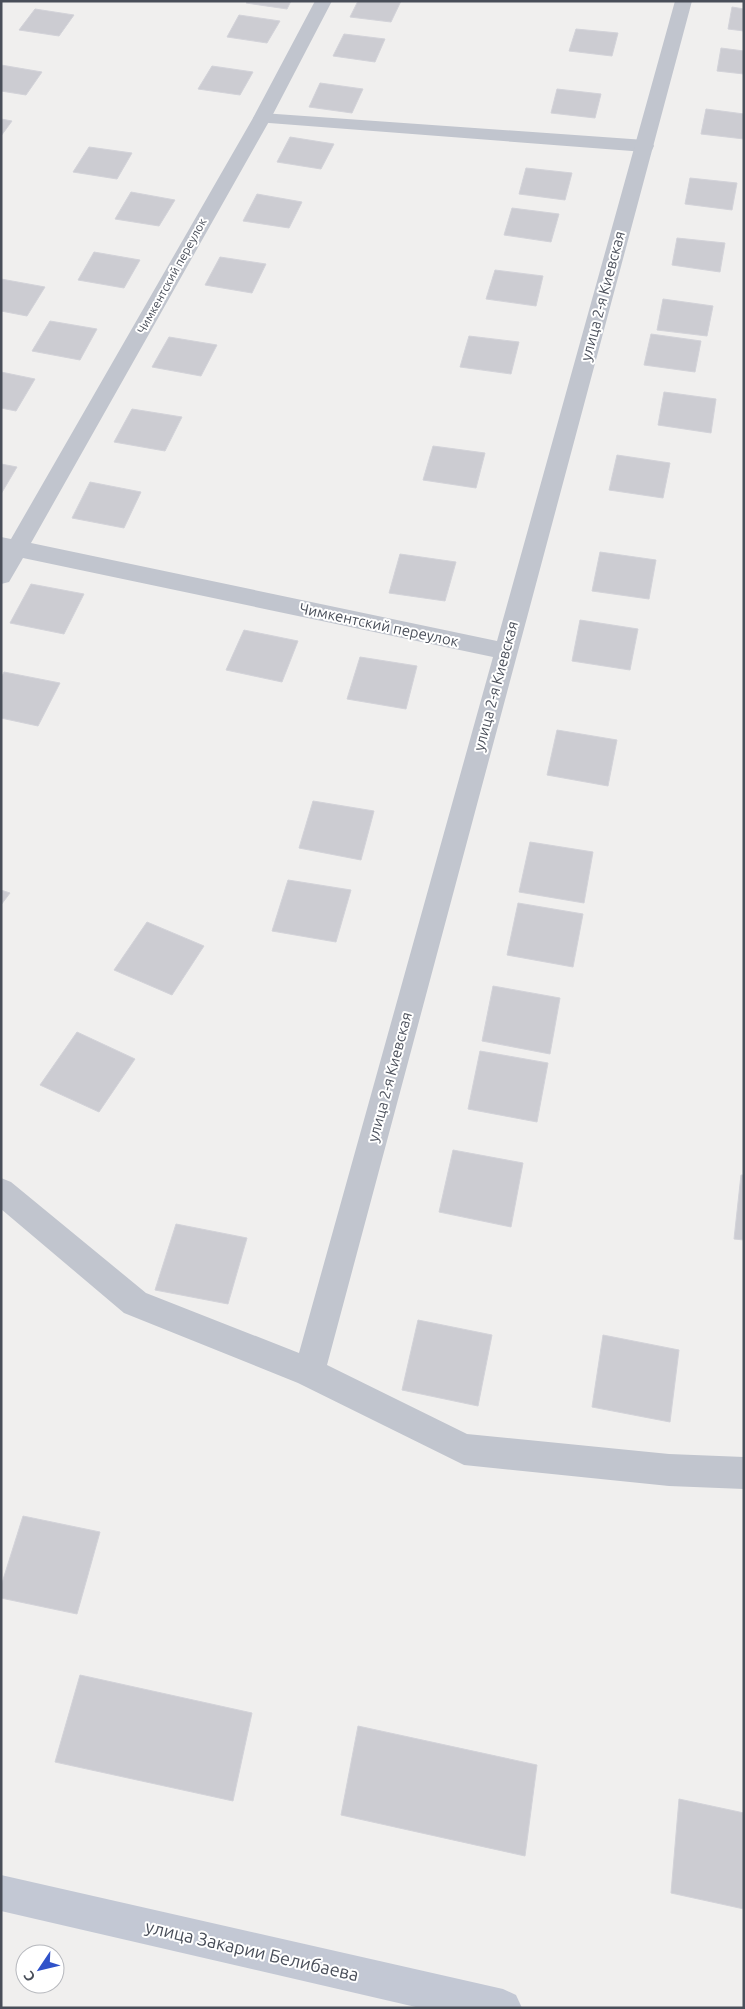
<svg xmlns="http://www.w3.org/2000/svg" width="745" height="2009" font-family="Ubuntu,sans-serif">
  <style>
    .building { fill: #ccccd2; stroke: #d3d3d9 }
    .lines { fill: none; stroke-linecap: round; stroke-linejoin: round }
    .lane { fill: #c1c5ce; fill-rule: evenodd }
    .street { fill: #c1c5ce; fill-rule: evenodd }
    .secondary { fill: #c3c8d4; fill-rule: evenodd }
    .labels { text-anchor: middle; stroke-width: 4; stroke-linejoin: round; paint-order: stroke }
    .far-street-label { font-size: 12px; fill: #494e59; stroke: #fff }
    .street-label { font-size: 15px; fill: #494e59; stroke: #fff }
    .near-street-label { font-size: 18px; fill: #494e59; stroke: #fff }
  </style>
  <rect width="100%" height="100%" fill="#f0efee"/>
  <path class="building" d="M 248,1 L 291,1 L 287,9 L 246,3 Z
    M 358,1 L 401,1 L 391,22 L 350,17 Z
    M 732,7 L 744,9 L 744,31 L 728,29 Z
    M 35,9 L 74,15 L 59,36 L 19,30 Z
    M 239,15 L 280,21 L 267,43 L 227,37 Z
    M 576,29 L 618,33 L 612,56 L 569,51 Z
    M 344,34 L 385,39 L 375,62 L 333,56 Z
    M 721,48 L 744,51 L 744,74 L 717,71 Z
    M 1,65 L 42,72 L 26,95 L 1,91 Z
    M 212,66 L 253,72 L 240,95 L 198,89 Z
    M 320,83 L 363,89 L 352,113 L 309,107 Z
    M 557,89 L 601,94 L 595,118 L 551,113 Z
    M 706,109 L 744,114 L 744,139 L 701,134 Z
    M 1,119 L 12,121 L 1,136 Z
    M 290,137 L 334,144 L 321,169 L 277,162 Z
    M 89,147 L 132,153 L 117,179 L 73,172 Z
    M 526,168 L 572,173 L 565,200 L 519,194 Z
    M 690,178 L 737,183 L 732,210 L 685,204 Z
    M 131,192 L 175,200 L 159,226 L 115,219 Z
    M 257,194 L 302,202 L 289,228 L 243,221 Z
    M 512,208 L 559,214 L 551,242 L 504,235 Z
    M 677,238 L 725,243 L 720,272 L 672,265 Z
    M 94,252 L 140,260 L 124,288 L 78,280 Z
    M 220,257 L 266,264 L 252,293 L 205,285 Z
    M 495,270 L 543,276 L 536,306 L 486,299 Z
    M 1,279 L 45,287 L 27,316 L 1,311 Z
    M 663,299 L 713,306 L 707,336 L 657,330 Z
    M 50,321 L 97,329 L 80,360 L 32,351 Z
    M 651,334 L 701,341 L 695,372 L 644,365 Z
    M 469,336 L 519,342 L 511,374 L 460,367 Z
    M 169,337 L 217,345 L 201,376 L 152,367 Z
    M 1,372 L 35,379 L 16,411 L 1,408 Z
    M 664,392 L 716,399 L 711,433 L 658,425 Z
    M 132,409 L 182,417 L 165,451 L 114,442 Z
    M 433,446 L 485,453 L 476,488 L 423,480 Z
    M 617,455 L 670,463 L 663,498 L 609,490 Z
    M 1,464 L 17,467 L 1,494 Z
    M 90,482 L 141,492 L 124,528 L 72,518 Z
    M 600,552 L 656,560 L 649,599 L 592,591 Z
    M 400,554 L 456,562 L 445,601 L 389,593 Z
    M 31,584 L 84,594 L 64,634 L 10,623 Z
    M 580,620 L 638,629 L 630,670 L 572,661 Z
    M 244,630 L 298,641 L 282,682 L 226,670 Z
    M 360,657 L 417,666 L 406,709 L 347,699 Z
    M 4,672 L 60,683 L 38,726 L 1,718 L 1,678 Z
    M 557,730 L 617,740 L 608,786 L 547,775 Z
    M 313,801 L 374,811 L 361,860 L 299,848 Z
    M 530,842 L 593,852 L 584,903 L 519,892 Z
    M 288,880 L 351,890 L 336,942 L 272,931 Z
    M 1,890 L 10,893 L 1,905 Z
    M 518,903 L 583,914 L 573,967 L 507,955 Z
    M 147,922 L 204,946 L 172,995 L 114,970 Z
    M 493,986 L 560,998 L 550,1054 L 482,1041 Z
    M 77,1032 L 135,1059 L 99,1112 L 40,1085 Z
    M 480,1051 L 548,1063 L 537,1122 L 468,1109 Z
    M 453,1150 L 523,1163 L 511,1227 L 439,1212 Z
    M 741,1175 L 744,1175 L 744,1240 L 734,1239 Z
    M 176,1224 L 247,1238 L 228,1304 L 155,1290 Z
    M 418,1320 L 492,1335 L 478,1406 L 402,1390 Z
    M 603,1335 L 679,1350 L 670,1422 L 592,1407 Z
    M 23,1516 L 100,1532 L 77,1614 L 1,1598 L 1,1586 Z
    M 80,1675 L 252,1713 L 233,1801 L 55,1762 Z
    M 358,1726 L 537,1765 L 525,1856 L 341,1815 Z
    M 679,1799 L 744,1813 L 744,1909 L 671,1893 Z"/>
  <g class="lines">
    <path class="lane" d="M 262,113 L 645,140 L 652,142 L 654,146 L 652,150 L 645,152 L 256,122 L 253,118 L 256,114 Z"/>
    <path class="street" d="M 315,1 L 332,1 L 271,118 L 31,543 L 497,641 L 675,1 L 692,1 L 327,1365 L 467,1434 L 669,1454 L 744,1457 L 744,1489 L 669,1486 L 464,1465 L 298,1383 L 124,1313 L 1,1209 L 1,1178 L 11,1182 L 146,1293 L 299,1353 L 493,657 L 23,558 L 9,582 L 1,584 L 1,537 L 11,539 L 253,118 Z"/>
    <path class="secondary" d="M 1,1875 L 503,1989 L 516,1995 L 522,2008 L 420,2008 L 1,1911 Z"/>
  </g>
  <g class="labels">
    <g class="far-street-label">
      <text transform="translate(172 276) rotate(-61)" y="4">Чимкентский переулок</text>
    </g>
    <g class="street-label">
      <text transform="translate(603 296) rotate(-75)" y="5">улица 2-я Киевская</text>
      <text transform="translate(379 625) rotate(12)" y="5">Чимкентский переулок</text>
      <text transform="translate(496 686) rotate(-75)" y="5">улица 2-я Киевская</text>
      <text transform="translate(390 1077) rotate(-75)" y="5">улица 2-я Киевская</text>
    </g>
    <g class="near-street-label">
      <text transform="translate(252 1951) rotate(13)" y="6">улица Закарии Белибаева</text>
    </g>
  </g>
  <rect width="745" height="2009" fill="none" stroke="#494e59" stroke-width="5"/>
  <g transform="translate(40 1969) rotate(235)"><circle r="24" fill="#ffffff" stroke="#b6b8bd"/>
  <path d="M0-4L9 19L0 12L-9 19Z" fill="#3052c9"/>
  <text y="-8" font-size="14" font-weight="bold" text-anchor="middle" fill="#494e59">С</text>
  </g>
</svg>
